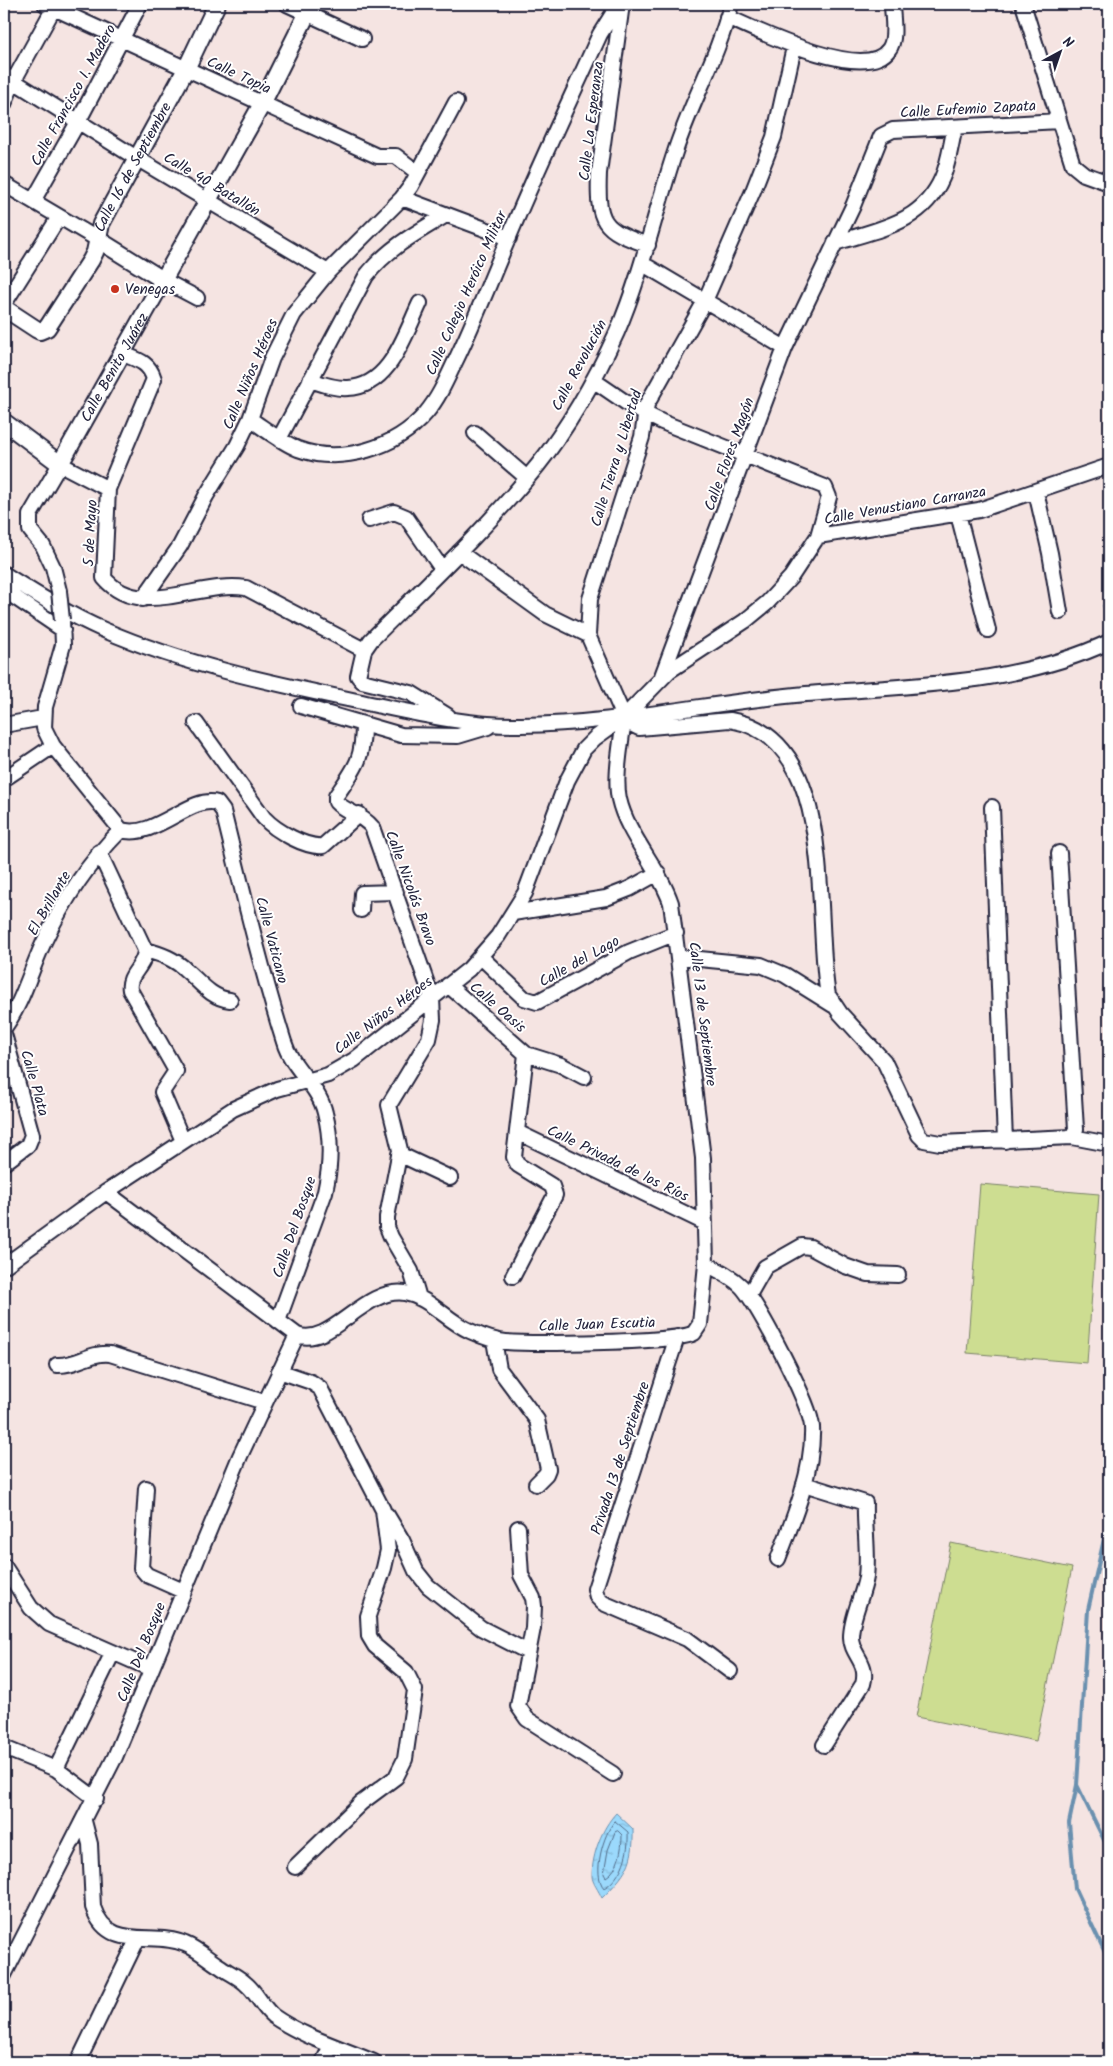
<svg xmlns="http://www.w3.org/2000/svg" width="1113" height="2066" font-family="Kalam,sans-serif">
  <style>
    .green { fill: #cddd91; stroke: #788066 }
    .water { fill: url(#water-ripples); stroke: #6b90af }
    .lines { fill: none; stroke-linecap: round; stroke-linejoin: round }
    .shore { stroke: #526b88; stroke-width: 1 }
    .stream { stroke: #6b90af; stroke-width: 4 }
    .minor-casing { stroke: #22223b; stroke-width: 18 }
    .tertiary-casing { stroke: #22223b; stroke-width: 20 }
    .minor { stroke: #fff; stroke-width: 14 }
    .tertiary { stroke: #fff; stroke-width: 16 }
    .minor-bridge-casing { stroke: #22223b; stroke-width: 18; stroke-linecap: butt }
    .minor-bridge { stroke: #fff; stroke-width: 14 }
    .poi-dot { fill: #c8321e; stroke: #fff; stroke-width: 2 }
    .labels { text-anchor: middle; stroke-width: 4; stroke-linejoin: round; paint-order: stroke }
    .street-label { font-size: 15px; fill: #22223b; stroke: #fff }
    .poi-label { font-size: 15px; fill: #22223b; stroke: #fff; text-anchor: start }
  </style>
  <defs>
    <pattern id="water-ripples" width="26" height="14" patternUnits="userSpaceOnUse" patternTransform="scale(1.25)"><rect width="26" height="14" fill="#9bd9fc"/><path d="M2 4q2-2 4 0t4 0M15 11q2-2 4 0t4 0" fill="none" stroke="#85bad9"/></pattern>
  </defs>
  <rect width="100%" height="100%" fill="#f5e4e2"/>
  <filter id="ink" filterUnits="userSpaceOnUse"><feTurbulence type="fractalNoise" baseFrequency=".02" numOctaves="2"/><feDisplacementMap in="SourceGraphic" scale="10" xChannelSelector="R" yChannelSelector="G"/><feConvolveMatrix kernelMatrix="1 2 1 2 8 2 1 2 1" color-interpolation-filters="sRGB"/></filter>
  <g filter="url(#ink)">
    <path class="green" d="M 980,1184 L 1099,1194 L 1087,1363 L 967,1353 Z
      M 951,1543 L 1072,1568 L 1036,1741 L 916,1717 Z"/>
    <path class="water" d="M 616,1813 L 633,1829 C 634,1864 626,1874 602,1898 C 599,1891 592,1882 592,1876 C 592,1854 602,1828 616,1813 Z"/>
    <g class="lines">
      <path class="shore" d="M 615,1821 L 628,1832 C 629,1852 623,1877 604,1888 C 592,1875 603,1833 615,1821 Z
        M 618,1831 L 622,1835 C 622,1849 619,1870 606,1877 L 604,1874 L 608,1850 L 615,1832 Z"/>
      <path class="stream" d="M 1104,606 L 1109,603
        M 1109,1517 L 1088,1610 L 1077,1785 L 1109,1850
        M 1077,1785 L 1069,1823 L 1075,1889 L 1109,1961"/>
      <defs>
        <path id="minor" d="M 45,4 L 377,156 L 396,156 L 418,173
          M 287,4 L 362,39
          M 622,4 L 599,173 C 597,222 602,230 648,245
          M 1023,4 L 1073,165 L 1084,174 L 1109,183
          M 727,17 C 756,30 866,84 889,49 C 897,39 892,16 892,4
          M 794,47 L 774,137 L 753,191 L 705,301 L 647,404 L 642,437 L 590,599 L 588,635 L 624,717 L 629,723 L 639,728 L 730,720 C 840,738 813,916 828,995 L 840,1013 L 884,1061 L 919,1135 L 924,1140 L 940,1143 L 1072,1137 L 1109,1144
          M 4,75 L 138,159 L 328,272
          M 4,104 L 13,82 L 56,4
          M 4,184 L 97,239
          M 402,198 L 509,238
          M 33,201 L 78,122 L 140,4
          M 835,243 C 878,229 922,224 942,178 C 949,163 951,143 955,127
          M 643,264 L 785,348
          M 163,280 L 197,298
          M 4,304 L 59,217
          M 123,354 C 138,360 149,362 154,379 L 108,489 L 104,578 C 140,621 200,580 246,588 L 364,650
          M 310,380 C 322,384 335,389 348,388 C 390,387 405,334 420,303
          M 593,380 L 634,408 L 662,422 L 825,487 L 829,497 L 818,536
          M 250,419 C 265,429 281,442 298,449 C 341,465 396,448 426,413 C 438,399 446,381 454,364 C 475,321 492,276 511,232 C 539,165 570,100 600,34 L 612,15 L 621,9
          M 475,433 L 527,478
          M 279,439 L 366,276 C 388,248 416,233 446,215
          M 1036,492 L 1050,553 L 1060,612
          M 958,514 L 988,630
          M 369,520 L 394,512 L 406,517 L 442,569
          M 459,552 L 545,614 L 588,635
          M 4,574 C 36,594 69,615 104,630 C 185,665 271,683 357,701 C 410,712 466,726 521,725 C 617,724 711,702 806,694 C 907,685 1015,686 1109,642
          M 4,590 L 63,630
          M 59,591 L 53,567 L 43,546 L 30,530 L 30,515 L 60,464 L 108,489
          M 143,599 L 180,546 L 206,496 L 237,446 L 250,419 L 272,358 L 294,314 L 328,272 L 402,198 L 411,186 L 456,102
          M 62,620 L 63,645 L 45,707 L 44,728 L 53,746 L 121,830
          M 662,676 L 785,348 L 853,206 L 881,136 L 893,130 L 1059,121
          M 301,706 L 401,735 L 458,736 L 488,727
          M 448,716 L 411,693 L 362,681 L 358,676 L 364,650 L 371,640 C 428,583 488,527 538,465 C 570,425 596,378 617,332 C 642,274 655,212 675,152 C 691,102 719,55 731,4
          M 196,723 L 264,818 C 276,831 306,848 323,846 L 359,814
          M 363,724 C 363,760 356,767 336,796 L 336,802 C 345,812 360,813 372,827 L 432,998 L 433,1020 L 429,1039 L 389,1105 L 400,1150 L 387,1217 L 387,1227 L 391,1237 L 411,1271 L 419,1298
          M 4,725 L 43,718
          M 4,779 L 53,746
          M 992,807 L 1005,1141
          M 121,830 C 155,840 190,795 217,803 L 223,811 C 242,888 260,966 284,1042 C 292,1069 319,1086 325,1113 C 332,1140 331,1165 325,1192 L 278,1321
          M 99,852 L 145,950 C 145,967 127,974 130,990 L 176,1071 L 162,1092 L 183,1141
          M 1059,853 L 1076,1129 L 1072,1137
          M 361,910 L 362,893 L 396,892
          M 513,913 L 606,898 L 629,889 L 658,873
          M 145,950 C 161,954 175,959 187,971 C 200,982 211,998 230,1000
          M 481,957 L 524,998 L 537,1002 L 629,952 L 676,933
          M 679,957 L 761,965 L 785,975 L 833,1005
          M 448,985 L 526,1054 L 561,1065 L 584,1077
          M 4,1028 C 22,1004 30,972 43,944 C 62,903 89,862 121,830
          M 4,1034 L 32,1135 L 28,1145 L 4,1163
          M 517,1132 L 705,1223
          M 399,1154 L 450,1178
          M 106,1192 L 297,1335 C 331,1348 363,1287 405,1293 C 429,1297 447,1321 470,1331 C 481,1336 494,1341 506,1342 C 531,1344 678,1343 694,1333 L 700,1324 L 706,1264 L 703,1158 L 671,903 C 659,867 627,835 619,799 C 614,776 622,740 624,717
          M 706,1264 C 718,1270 731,1276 741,1286 C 758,1303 811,1405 812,1427 C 814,1469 793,1521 778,1559
          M 4,1266 L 106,1192 L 233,1109 L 277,1089 L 328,1075 L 354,1060 L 469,969 L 498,936 L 525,893 L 567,781 L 584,749 L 595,738 L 624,717 L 669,671 L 745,621 L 767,603 L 791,577 L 818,536 L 979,510 L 1109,466
          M 513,1276 L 555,1195 L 552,1186 L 518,1165 L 514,1157 L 526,1054
          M 749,1295 L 765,1267 L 802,1246 L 810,1247 L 845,1266 L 868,1274 L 898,1275
          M 677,1337 L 595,1589 L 597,1597 L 603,1603 L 687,1639 L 730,1671
          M 494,1340 L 499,1369 L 537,1420 L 548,1469 L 546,1474 L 536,1484
          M 57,1365 C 77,1366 89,1352 110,1354 L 264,1402
          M 279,1371 L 311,1382 L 320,1388 L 383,1510 L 388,1550 L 384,1568 L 368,1616 L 369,1636 L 375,1646 L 406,1672 L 415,1690 L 405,1759 L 396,1777 L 361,1803 L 295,1867
          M 804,1484 L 865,1503 C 864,1527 869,1552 866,1577 C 863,1596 851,1617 851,1637 C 851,1655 869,1662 863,1684 L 824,1745
          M 146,1488 L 141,1568 L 147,1575 L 183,1591
          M 387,1515 L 402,1540 L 416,1571 L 428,1586 L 481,1628 L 528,1652
          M 518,1528 L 521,1575 L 533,1598 L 534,1606 L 533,1628 L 518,1706 L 527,1719 L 613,1774
          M 4,1566 L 31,1608 L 49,1624 L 151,1669
          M 4,1748 L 56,1769 L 96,1799
          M 56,1769 L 113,1652
          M 84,1821 L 90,1844 L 93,1907 C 108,1953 153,1930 185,1944 C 198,1949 209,1960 221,1967 C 229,1973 239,1977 246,1984 C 257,1993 262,2007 273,2016 C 303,2037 341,2048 374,2062
          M 4,1975 L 115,1757 L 240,1456 L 297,1335
          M 78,2062 L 137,1940
          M 323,2062 L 331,2046"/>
        <g id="tertiary">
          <path d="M 97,239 L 163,280"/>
          <path id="s1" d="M 4,308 L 36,329 L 40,331 L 47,328 L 91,260 L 95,252 L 101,224 L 186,69 L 217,4"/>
          <path id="s2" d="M 4,422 L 60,464 L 262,104 L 312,4"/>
        </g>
      </defs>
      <use href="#minor" class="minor-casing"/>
      <use href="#tertiary" class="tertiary-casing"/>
      <use href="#minor" class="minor"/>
      <use href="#tertiary" class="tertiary"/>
      <defs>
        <path id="minor-bridge" d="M 59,591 L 62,620"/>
      </defs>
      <use href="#minor-bridge" class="minor-bridge-casing"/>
      <use href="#minor-bridge" class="minor-bridge"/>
    </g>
  </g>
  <circle class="poi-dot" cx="115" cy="289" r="5"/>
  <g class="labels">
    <g class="street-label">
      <text transform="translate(239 75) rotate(25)" y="5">Calle Topia</text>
      <text transform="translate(73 95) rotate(-61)" y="5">Calle Francisco I. Madero</text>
      <text transform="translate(968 109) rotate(-3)" y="5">Calle Eufemio Zapata</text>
      <text transform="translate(591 121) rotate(-83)" y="5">Calle La Esperanza</text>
      <text dy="5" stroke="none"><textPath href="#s1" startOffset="234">Calle 16 de Septiembre</textPath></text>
      <text transform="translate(212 184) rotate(31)" y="5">Calle 40 Batallón</text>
      <text transform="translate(466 293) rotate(-66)" y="5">Calle Colegio Heróico Militar</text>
      <text transform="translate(579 365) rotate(-62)" y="5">Calle Revolución</text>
      <text dy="5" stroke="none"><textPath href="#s2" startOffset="181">Calle Benito Juárez</textPath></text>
      <text transform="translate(250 374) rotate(-67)" y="5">Calle Niños Héroes</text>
      <text transform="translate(729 454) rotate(-70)" y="5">Calle Flores Magón</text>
      <text transform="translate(616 458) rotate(-73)" y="5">Calle Tierra y Libertad</text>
      <text transform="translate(905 505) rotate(-10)" y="5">Calle Venustiano Carranza</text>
      <text transform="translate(90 533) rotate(-87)" y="5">5 de Mayo</text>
      <text transform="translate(411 888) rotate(70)" y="5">Calle Nicolás Bravo</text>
      <text transform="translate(49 903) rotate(-60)" y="5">El Brillante</text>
      <text transform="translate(272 940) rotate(75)" y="5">Calle Vaticano</text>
      <text transform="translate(579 961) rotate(-29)" y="5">Calle del Lago</text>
      <text transform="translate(498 1007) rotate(41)" y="5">Calle Oasis</text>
      <text transform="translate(703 1014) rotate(83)" y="5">Calle 13 de Septiembre</text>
      <text transform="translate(383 1015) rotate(-37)" y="5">Calle Niños Héroes</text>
      <text transform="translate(35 1083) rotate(74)" y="5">Calle Plata</text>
      <text transform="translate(618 1163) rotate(26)" y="5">Calle Privada de los Ríos</text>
      <text transform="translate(294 1227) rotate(-71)" y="5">Calle Del Bosque</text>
      <text transform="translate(597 1324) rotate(-2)" y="5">Calle Juan Escutia</text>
      <text transform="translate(620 1458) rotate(-72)" y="5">Privada 13 de Septiembre</text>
      <text transform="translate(141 1652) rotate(-68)" y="5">Calle Del Bosque</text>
    </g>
    <g class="poi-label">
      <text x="125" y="294">Venegas</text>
    </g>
  </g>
  <rect width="1113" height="2066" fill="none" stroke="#fff" stroke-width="20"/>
  <rect x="10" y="10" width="1093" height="2046" fill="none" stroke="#22223b" stroke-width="2" filter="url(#ink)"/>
  <g transform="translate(1060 52) rotate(40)" stroke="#ffffff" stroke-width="4" paint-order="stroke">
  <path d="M0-4L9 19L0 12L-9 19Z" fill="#22223b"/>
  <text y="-8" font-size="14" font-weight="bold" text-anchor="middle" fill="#22223b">N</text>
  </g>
</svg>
